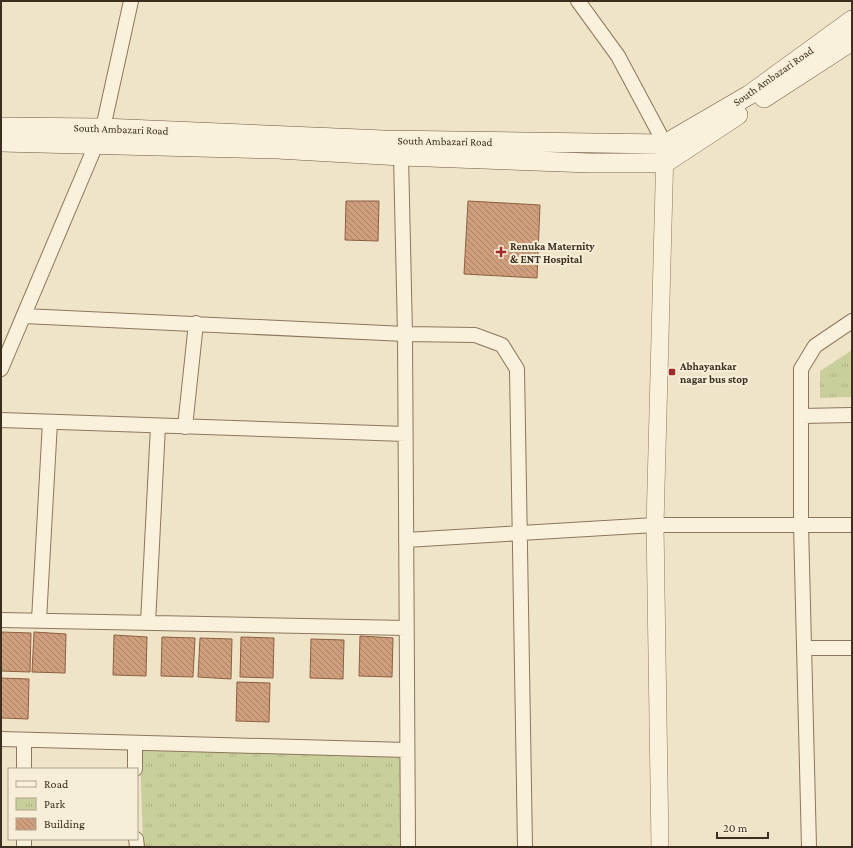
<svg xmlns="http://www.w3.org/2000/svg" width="853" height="848" font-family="'Crimson Pro',serif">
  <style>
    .park { fill: url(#park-tufts) }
    .building { fill: url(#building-back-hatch); stroke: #8d5f41 }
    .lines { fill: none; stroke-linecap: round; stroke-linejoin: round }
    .minor-casing { stroke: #8d765c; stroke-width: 16 }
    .tertiary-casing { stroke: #8d765c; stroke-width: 18 }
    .secondary-casing { stroke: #6f573f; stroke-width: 20 }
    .minor { stroke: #faf1dc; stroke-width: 14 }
    .tertiary { stroke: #faf1dc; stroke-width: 17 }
    .secondary { stroke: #faf1dc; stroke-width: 19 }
    .poi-dot { fill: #9e2a2b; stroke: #f7eed8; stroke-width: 1.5 }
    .labels { text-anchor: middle; stroke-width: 4; stroke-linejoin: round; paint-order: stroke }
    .street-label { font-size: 11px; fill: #3d2e20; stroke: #f7eed8 }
    .poi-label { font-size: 11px; font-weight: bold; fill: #3d2e20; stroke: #f7eed8; text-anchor: start }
  </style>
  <defs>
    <pattern id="park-tufts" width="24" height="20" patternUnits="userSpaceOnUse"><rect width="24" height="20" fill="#c9cf9b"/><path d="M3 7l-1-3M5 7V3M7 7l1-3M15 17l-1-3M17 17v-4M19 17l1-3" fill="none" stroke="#aeb285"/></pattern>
    <pattern id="building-back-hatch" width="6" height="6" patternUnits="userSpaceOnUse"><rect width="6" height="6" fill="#cf9f7d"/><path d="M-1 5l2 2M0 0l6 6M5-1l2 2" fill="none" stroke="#a98266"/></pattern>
  </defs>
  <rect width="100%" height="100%" fill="#f0e4c8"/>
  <path class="park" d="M 852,350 L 852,397 L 820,398 L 820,371 Z
    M 140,750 L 400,757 L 402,847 L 143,847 Z"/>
  <path class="building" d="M 346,201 L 379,201 L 378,241 L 345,240 Z
    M 468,201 L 540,205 L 537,278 L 464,274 Z
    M 1,632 L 31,633 L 30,672 L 1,671 Z
    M 34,632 L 66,634 L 65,673 L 32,672 Z
    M 114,635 L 147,637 L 146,676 L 113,675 Z
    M 360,636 L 393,638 L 392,677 L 359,676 Z
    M 162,637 L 195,638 L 193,677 L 161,676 Z
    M 241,637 L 274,638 L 273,678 L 240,677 Z
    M 200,638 L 232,639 L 231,679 L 198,677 Z
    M 311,639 L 344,640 L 343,679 L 310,678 Z
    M 1,678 L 29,679 L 28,719 L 1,718 Z
    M 237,682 L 270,683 L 269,722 L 236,721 Z"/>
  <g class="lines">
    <defs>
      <path id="minor" d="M 578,1 L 618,56 L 665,144
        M 401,156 L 405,334 L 408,847
        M 24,316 L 405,334 L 475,335 L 502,345 L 517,369 L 525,847
        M 1,369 L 103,128 L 131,1
        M 801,416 L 852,415
        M 1,420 L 405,434
        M 185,427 L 196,323
        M 406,540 L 655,525 L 852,525
        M 1,620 L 406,628
        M 39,620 L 50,422
        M 148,623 L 158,426
        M 804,648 L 852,648
        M 1,739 L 407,750
        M 24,740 L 24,769
        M 135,743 L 135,769
        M 24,839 L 24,847
        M 136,839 L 137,847
        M 809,847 L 801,525 L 801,369 L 815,346 L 852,321"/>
      <path id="tertiary" d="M 660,847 L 655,525 L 665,149"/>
      <path id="secondary" d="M 764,98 L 852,41
        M 1,127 L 103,128 L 384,140 L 665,144 L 749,95 L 852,20
        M 1,142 L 277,149 L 401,156 L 590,163 L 665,163 L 738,115"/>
    </defs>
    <use href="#minor" class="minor-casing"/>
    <use href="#tertiary" class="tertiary-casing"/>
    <use href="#secondary" class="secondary-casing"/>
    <use href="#minor" class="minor"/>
    <use href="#tertiary" class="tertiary"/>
    <use href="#secondary" class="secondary"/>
  </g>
  <g class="poi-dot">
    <path d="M499 246h4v4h4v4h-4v4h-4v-4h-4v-4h4z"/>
    <rect x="668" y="368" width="8" height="8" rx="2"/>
  </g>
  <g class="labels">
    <g class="street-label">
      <text transform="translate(773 76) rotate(-35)" y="4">South Ambazari Road</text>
      <text transform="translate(121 129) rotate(2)" y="4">South Ambazari Road</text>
      <text transform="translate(445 141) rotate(1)" y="4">South Ambazari Road</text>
    </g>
    <g class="poi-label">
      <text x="510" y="250">Renuka Maternity<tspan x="510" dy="13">&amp; ENT Hospital</tspan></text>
      <text x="680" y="370">Abhayankar<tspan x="680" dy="13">nagar bus stop</tspan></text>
    </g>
  </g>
  <rect width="853" height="848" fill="none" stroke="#3d2e20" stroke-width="4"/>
  <rect x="8" y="768" width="130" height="72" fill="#f7eed8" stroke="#ada18e"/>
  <rect x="16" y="781" width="20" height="6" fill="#faf1dc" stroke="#ada18e"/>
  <text x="44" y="788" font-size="12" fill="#3d2e20">Road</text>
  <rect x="16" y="798" width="20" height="12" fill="url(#park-tufts)" stroke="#ada18e"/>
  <text x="44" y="808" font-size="12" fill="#3d2e20">Park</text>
  <rect x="16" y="818" width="20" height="12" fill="url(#building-back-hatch)" stroke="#ada18e"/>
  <text x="44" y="828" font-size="12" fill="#3d2e20">Building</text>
  <path d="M717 832v6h51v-6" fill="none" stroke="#3d2e20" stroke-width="2"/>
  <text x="723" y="832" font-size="12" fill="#3d2e20" stroke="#f7eed8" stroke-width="3" paint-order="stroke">20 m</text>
</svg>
